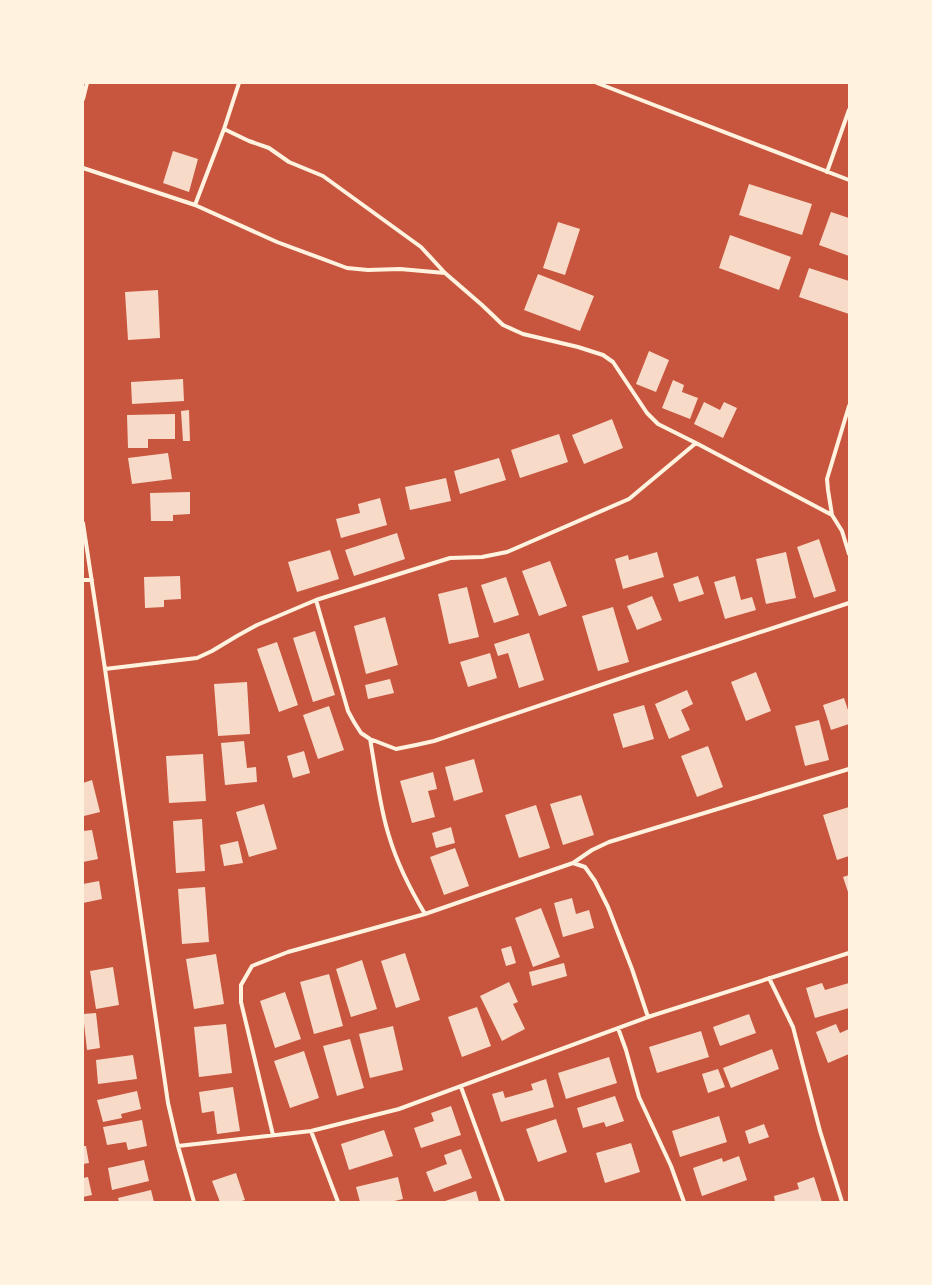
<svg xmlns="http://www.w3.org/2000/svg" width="932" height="1285" font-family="'Exo 2',sans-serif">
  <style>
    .building { fill: #f7dbc8 }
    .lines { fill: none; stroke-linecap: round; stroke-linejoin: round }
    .minor { stroke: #fff3e0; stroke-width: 4 }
  </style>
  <rect width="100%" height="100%" fill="#c8553d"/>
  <path class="building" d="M 173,151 L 198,159 L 189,192 L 163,183 Z
    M 749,184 L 812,204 L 802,235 L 739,215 Z
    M 831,212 L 849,218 L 849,256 L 819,245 Z
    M 558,222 L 580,229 L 565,275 L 543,268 Z
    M 730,235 L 791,257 L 779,290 L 719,268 Z
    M 809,268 L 849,281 L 849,314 L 799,297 Z
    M 538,274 L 594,296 L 580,331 L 524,310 Z
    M 158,290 L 160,338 L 128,340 L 125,292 Z
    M 649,351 L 669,360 L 656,392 L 636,384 Z
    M 183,379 L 184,401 L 132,404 L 131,382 Z
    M 673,380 L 684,385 L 682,392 L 698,398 L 690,419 L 662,408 Z
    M 704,402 L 720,410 L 724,402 L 737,408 L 723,438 L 694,424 Z
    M 189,410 L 190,441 L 183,441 L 181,411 Z
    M 175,414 L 175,439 L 148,439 L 148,448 L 128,448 L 127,415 Z
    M 612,419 L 623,448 L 584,464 L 572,435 Z
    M 559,434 L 568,462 L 520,478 L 511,450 Z
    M 168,453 L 172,479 L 132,484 L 128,458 Z
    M 499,458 L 506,480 L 460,494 L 454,471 Z
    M 446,478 L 451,501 L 410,510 L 405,487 Z
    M 190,492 L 190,514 L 173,515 L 173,521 L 151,521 L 150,493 Z
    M 380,498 L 387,525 L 341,538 L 336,519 L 360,513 L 358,504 Z
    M 397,533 L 405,559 L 354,576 L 345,550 Z
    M 819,539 L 836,591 L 814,598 L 797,547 Z
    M 330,550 L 339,579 L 297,592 L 288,562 Z
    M 657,552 L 664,577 L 623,589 L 615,559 L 628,555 L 629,560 Z
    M 786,552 L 796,598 L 766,604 L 756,559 Z
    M 550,561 L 567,606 L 539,616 L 522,571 Z
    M 180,576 L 181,599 L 164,600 L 164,607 L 145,608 L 144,577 Z
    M 698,576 L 704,594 L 679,602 L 673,584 Z
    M 735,576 L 741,600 L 752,597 L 756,610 L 725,619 L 714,582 Z
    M 506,577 L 519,615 L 494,623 L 481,585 Z
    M 467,587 L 479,637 L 449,644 L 438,594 Z
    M 652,596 L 662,620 L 637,630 L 627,606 Z
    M 613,607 L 629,662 L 598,671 L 582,616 Z
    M 385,617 L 398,665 L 366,674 L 354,626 Z
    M 315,631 L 335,695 L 313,702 L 293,638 Z
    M 529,633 L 544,680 L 519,688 L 508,653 L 498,656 L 494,644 Z
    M 277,642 L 298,705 L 279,712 L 257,649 Z
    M 490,653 L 497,678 L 468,687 L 460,662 Z
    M 756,672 L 771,711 L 746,721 L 731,682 Z
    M 390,679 L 394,693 L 368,699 L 365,685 Z
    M 247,682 L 250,734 L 218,736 L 214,684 Z
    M 687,690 L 693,704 L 681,710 L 690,730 L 669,739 L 655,704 Z
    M 844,698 L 849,713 L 849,724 L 831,730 L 823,705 Z
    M 644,705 L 654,739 L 623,748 L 613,714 Z
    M 329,706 L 344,750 L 318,759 L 303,715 Z
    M 819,720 L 829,760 L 805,766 L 795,726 Z
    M 244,741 L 247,768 L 256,767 L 257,782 L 225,785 L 221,743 Z
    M 708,746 L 723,787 L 697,797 L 681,756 Z
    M 304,751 L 310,773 L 293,778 L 287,756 Z
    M 203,754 L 206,801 L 169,803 L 166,756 Z
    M 474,759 L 483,792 L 454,801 L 445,767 Z
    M 433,772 L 437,789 L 428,791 L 435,817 L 412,823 L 400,781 Z
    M 92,780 L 100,812 L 84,816 L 83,783 Z
    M 581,795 L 594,835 L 563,845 L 550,804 Z
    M 264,804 L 277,849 L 249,857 L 236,812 Z
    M 536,805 L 550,848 L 519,858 L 505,815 Z
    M 849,807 L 849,856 L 837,860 L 823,815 Z
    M 202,819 L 205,871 L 176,873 L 173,821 Z
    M 451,827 L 455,843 L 436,848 L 432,833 Z
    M 92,830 L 98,859 L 83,862 L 83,831 Z
    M 238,841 L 243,863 L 224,866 L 220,845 Z
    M 455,848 L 469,886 L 444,895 L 430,857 Z
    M 849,875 L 849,895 L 843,877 Z
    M 99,881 L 102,899 L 83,903 L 83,884 Z
    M 205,887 L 209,942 L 182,944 L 178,889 Z
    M 572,898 L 576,914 L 589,910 L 594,928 L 563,937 L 554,903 Z
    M 541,908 L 560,957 L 533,967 L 515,918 Z
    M 511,946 L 516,963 L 506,966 L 501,949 Z
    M 405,953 L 420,1000 L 396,1008 L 381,961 Z
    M 216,954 L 224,1004 L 194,1009 L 186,959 Z
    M 362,960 L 377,1009 L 351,1017 L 336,969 Z
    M 564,963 L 567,976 L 532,986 L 529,972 Z
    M 113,967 L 119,1005 L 96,1009 L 90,971 Z
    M 329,974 L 343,1026 L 314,1034 L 300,982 Z
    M 509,982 L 518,1002 L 513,1004 L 525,1029 L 502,1041 L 480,996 Z
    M 822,983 L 825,990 L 849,983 L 849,1008 L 815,1018 L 806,988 Z
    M 285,992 L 301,1039 L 275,1048 L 260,1001 Z
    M 477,1007 L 491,1046 L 462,1057 L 448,1017 Z
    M 96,1013 L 100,1048 L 87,1050 L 83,1014 Z
    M 749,1014 L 756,1033 L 720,1046 L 713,1027 Z
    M 226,1024 L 232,1073 L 199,1077 L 194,1027 Z
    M 836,1024 L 840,1033 L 849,1029 L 849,1054 L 828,1063 L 816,1032 Z
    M 393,1026 L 403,1070 L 370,1078 L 359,1034 Z
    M 701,1031 L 709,1057 L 657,1073 L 649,1047 Z
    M 350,1039 L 364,1088 L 337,1096 L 323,1046 Z
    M 772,1049 L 779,1069 L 731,1088 L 723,1068 Z
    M 304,1051 L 319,1098 L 290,1108 L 274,1061 Z
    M 133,1055 L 137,1079 L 98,1084 L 96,1060 Z
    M 609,1057 L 617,1083 L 566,1099 L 558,1073 Z
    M 718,1069 L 725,1087 L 708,1093 L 702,1074 Z
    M 546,1079 L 554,1107 L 501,1122 L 492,1094 L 503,1091 L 505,1098 L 533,1090 L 531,1084 Z
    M 233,1087 L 240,1131 L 217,1134 L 214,1111 L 202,1113 L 199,1092 Z
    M 137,1091 L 141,1109 L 121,1114 L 122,1118 L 103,1122 L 97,1100 Z
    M 615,1096 L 624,1121 L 606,1127 L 604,1122 L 583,1128 L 577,1108 Z
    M 451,1106 L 461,1135 L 421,1148 L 414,1128 L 434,1121 L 431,1113 Z
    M 719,1116 L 727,1142 L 680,1157 L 672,1131 Z
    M 556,1119 L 567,1152 L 538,1162 L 526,1129 Z
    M 142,1120 L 147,1146 L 128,1150 L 126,1142 L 107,1145 L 103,1127 Z
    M 764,1124 L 769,1137 L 749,1144 L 745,1131 Z
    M 384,1130 L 393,1156 L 349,1170 L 341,1144 Z
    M 631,1143 L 640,1172 L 605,1183 L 596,1153 Z
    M 83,1146 L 86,1146 L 89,1163 L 83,1164 Z
    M 461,1149 L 472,1178 L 434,1192 L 426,1172 L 447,1164 L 444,1155 Z
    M 739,1156 L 747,1180 L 702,1196 L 693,1168 L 722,1158 L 723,1162 Z
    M 144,1160 L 149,1181 L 112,1190 L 108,1168 Z
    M 236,1173 L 245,1200 L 238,1202 L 220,1202 L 212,1181 Z
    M 88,1177 L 92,1195 L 83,1197 L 83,1178 Z
    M 398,1177 L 403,1199 L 390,1202 L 360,1202 L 356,1187 Z
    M 814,1177 L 822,1202 L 775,1202 L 774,1196 L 799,1189 L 797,1183 Z
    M 151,1190 L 154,1202 L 119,1202 L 118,1198 Z
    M 476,1191 L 479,1202 L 442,1202 Z"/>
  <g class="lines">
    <path class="minor" d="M 239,83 L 224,129 L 249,141 L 269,148 L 289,162 L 323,176 L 421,247 L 445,273 L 482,305 L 503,325 L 523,334 L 578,347 L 603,355 L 613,362 L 647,413 L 658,424 L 696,443
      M 597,83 L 849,180
      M 83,99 L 87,83
      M 224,129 L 195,205 L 277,242 L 347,268 L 368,270 L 400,269 L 445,273
      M 83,168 L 195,205
      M 827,172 L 849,110
      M 849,406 L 827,479 L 828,490 L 832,515 L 842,531 L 849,554
      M 83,523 L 105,669 L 168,1103 L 178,1146 L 194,1202
      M 83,580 L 92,580
      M 316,600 L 348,711 L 354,722 L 361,733 L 370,739 L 396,749 L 416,745 L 434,741 L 645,670 L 849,603
      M 105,669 L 197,658 L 212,651 L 237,636 L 257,625 L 316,600 L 450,558 L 482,557 L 507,552 L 629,499 L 696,443 L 832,515
      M 370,739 C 376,771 379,805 389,836 C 397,863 410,889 425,914
      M 573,863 L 592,850 L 609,842 L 849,769
      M 769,978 L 793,1027 L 820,1131 L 842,1202
      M 618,1028 L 626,1050 L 639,1097 L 671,1166 L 684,1202
      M 461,1087 L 503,1202
      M 311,1131 L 338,1202
      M 273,1135 L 241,1002 L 241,985 L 252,966 L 288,952 L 425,914 L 573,863 L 585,867 L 595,881 L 608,907 L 632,969 L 648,1017
      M 178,1146 L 311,1131 L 399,1109 L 648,1017 L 849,953"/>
  </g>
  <rect width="932" height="1285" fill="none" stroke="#fff3e0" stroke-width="168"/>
</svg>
